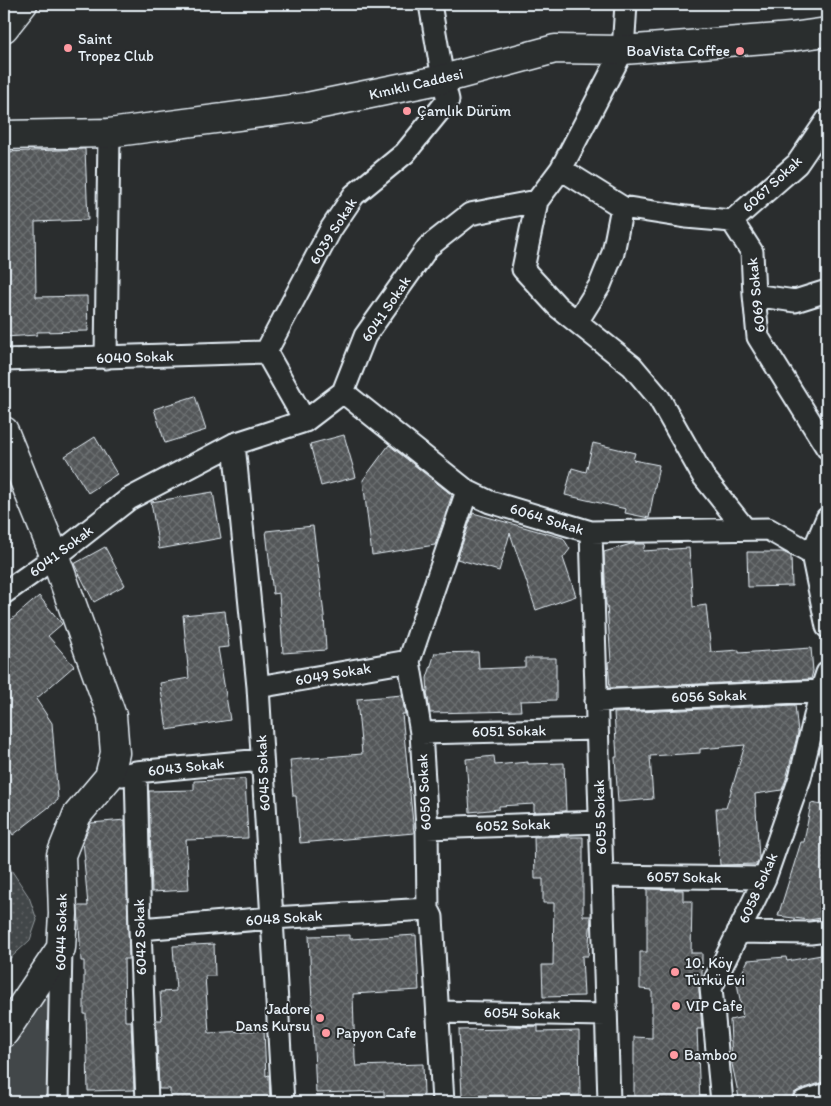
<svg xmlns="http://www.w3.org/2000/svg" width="831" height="1106" font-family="Itim,sans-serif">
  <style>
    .green { fill: #424648; stroke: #959ca0 }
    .park { fill: url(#park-dots); stroke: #959ca0 }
    .building { fill: url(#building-cross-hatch); stroke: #e8f1f8 }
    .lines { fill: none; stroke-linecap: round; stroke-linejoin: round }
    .street-casing { stroke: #e8f1f8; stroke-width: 25 }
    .secondary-casing { stroke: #e8f1f8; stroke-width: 31 }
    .street { stroke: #2a2d2e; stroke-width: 21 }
    .secondary { stroke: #2a2d2e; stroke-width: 28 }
    .poi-dot { fill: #ff9aa2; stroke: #2a2d2e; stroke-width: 2 }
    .labels { text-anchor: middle; stroke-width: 4; stroke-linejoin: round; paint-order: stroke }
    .poi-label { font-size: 15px; fill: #e8f1f8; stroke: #2a2d2e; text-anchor: start }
    .street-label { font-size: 15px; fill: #e8f1f8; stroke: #2a2d2e }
  </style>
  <defs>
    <pattern id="park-dots" width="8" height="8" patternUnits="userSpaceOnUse" patternTransform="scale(1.25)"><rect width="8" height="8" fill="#424648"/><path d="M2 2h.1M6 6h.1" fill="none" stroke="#5d6163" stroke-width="1.8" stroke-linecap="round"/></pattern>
    <pattern id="building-cross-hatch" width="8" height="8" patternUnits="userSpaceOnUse" patternTransform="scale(1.25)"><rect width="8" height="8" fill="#535759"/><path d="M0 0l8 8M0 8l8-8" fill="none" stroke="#6c7072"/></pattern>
  </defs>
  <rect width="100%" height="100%" fill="#2a2d2e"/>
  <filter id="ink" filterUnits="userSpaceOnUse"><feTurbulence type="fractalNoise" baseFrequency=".02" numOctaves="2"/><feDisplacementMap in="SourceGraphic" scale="10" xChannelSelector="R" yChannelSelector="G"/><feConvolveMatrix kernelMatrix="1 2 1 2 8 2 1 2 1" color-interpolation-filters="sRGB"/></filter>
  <g filter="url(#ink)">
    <path class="green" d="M 51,989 L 55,1102 L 4,1102 L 4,1054 Z"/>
    <path class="park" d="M 4,859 L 29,897 L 37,920 L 30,940 L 4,964 Z"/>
    <path class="building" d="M 85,149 L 88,220 L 35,222 L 35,224 L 36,297 L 87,296 L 88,331 L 37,332 L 37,335 L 4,337 L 4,152 Z
      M 195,396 L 206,430 L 165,443 L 154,409 Z
      M 344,435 L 356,477 L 321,486 L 310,444 Z
      M 95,437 L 117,474 L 88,493 L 65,456 Z
      M 593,443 L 635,453 L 633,460 L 659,465 L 649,518 L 625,513 L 626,509 L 565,495 L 572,468 L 586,472 Z
      M 389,445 L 452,495 L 435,545 L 372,555 L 363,480 Z
      M 213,492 L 221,538 L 159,549 L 151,502 Z
      M 473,513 L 563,538 L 570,549 L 563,558 L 576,596 L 536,610 L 510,533 L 499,571 L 457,559 Z
      M 313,526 L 324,615 L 326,650 L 283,653 L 279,593 L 273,594 L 266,531 Z
      M 631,544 L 645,544 L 643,551 L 689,548 L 693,607 L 706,605 L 711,652 L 739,650 L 739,653 L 811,648 L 813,671 L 811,679 L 610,688 L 608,662 L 611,661 L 607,605 L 606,605 L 604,552 Z
      M 105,547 L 125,585 L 94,602 L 74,564 Z
      M 747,552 L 783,552 L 791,556 L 792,586 L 748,587 Z
      M 39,596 L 62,624 L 48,636 L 74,666 L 36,699 L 52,723 L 58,800 L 13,835 L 4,822 L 4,626 Z
      M 225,611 L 229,647 L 218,648 L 230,720 L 167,730 L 160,683 L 189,678 L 183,615 Z
      M 478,652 L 479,669 L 525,667 L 525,658 L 556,658 L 556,700 L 520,701 L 521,711 L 430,713 L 427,692 L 428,692 L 427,678 L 435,653 Z
      M 402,695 L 405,714 L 402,714 L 414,833 L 300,843 L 296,796 L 293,796 L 290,760 L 362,754 L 357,699 Z
      M 795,705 L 798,733 L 786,779 L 782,790 L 755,794 L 759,858 L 757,864 L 720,865 L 716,808 L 726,808 L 745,745 L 700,749 L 700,753 L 650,756 L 653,799 L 618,802 L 615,757 L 617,757 L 614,713 Z
      M 494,756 L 495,765 L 528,762 L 528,764 L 564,763 L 566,811 L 534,812 L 534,804 L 499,806 L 499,809 L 470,812 L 466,759 Z
      M 245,779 L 248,838 L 186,840 L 189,890 L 152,892 L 149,791 L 194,790 L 194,781 Z
      M 811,803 L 827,806 L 827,917 L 809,920 L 778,916 L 801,842 L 804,842 Z
      M 125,820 L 129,959 L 124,959 L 125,1021 L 131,1021 L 134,1090 L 88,1091 L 86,1014 L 84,1014 L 84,961 L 81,961 L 78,906 L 88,906 L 84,860 L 85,860 L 83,841 L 91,823 Z
      M 567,836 L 567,837 L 583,837 L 583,916 L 591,916 L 591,917 L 588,956 L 582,956 L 584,996 L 543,997 L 542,965 L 553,965 L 554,903 L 543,903 L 543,879 L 535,879 L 534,837 Z
      M 647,889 L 683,890 L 683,901 L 692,901 L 691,953 L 702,953 L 702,979 L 699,989 L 702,1029 L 697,1029 L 700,1102 L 634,1102 L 634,1037 L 652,1038 L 652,990 L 640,989 L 640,952 L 647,952 Z
      M 350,935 L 350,939 L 416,935 L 419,990 L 353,994 L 355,1060 L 356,1066 L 423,1064 L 424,1095 L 384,1097 L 384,1091 L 316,1093 L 309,936 Z
      M 214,944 L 215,976 L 205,976 L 209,1033 L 264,1030 L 266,1076 L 269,1075 L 270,1102 L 170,1102 L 170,1089 L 159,1089 L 156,1020 L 162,1020 L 160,992 L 176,991 L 173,946 Z
      M 827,954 L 827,1082 L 823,1082 L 799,1090 L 794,1093 L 791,1099 L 783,1102 L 740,1102 L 732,1064 L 730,1020 L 743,1017 L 737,983 L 748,960 L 786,957 L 787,961 Z
      M 538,1026 L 538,1032 L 579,1031 L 580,1095 L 538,1096 L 539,1102 L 508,1102 L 508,1095 L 462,1096 L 459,1030 L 508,1029 L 508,1027 Z"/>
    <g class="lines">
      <defs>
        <path id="street" d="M 561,169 L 622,207 L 686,217 L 732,221 L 752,252 L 754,295 L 758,337 L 827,448
          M 537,201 L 523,269 L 558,307 L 632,366 L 659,398 L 703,476 L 745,529
          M 732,221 L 797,164 L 827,120
          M 754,295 L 795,301 L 827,291
          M 577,322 L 600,285 L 613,253 L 622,207
          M 266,352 L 331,229 L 354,195 L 405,153 L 448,100 L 443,79 L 430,4
          M 266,352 L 305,421
          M 106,358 L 109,133
          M 4,360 L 266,352
          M 343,392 L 467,491 L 490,502 L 591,532 L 768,529 L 812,554
          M 234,444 L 258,687 L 283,1102
          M 591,532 L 602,876 L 609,1102
          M 812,554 L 827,627
          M 812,554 L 827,518
          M 4,593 L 55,557 L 129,499 L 234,444 L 305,421 L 343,392 L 365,336 L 428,247 L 470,214 L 537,201 L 561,169 L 623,50 L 626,4
          M 258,687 L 409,661
          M 596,701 L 821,691
          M 421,733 L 597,729
          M 136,772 L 140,929 L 147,1102
          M 122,775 L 136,772 L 262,760
          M 427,828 L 600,822
          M 602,876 L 765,878
          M 140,929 L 272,918 L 428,909
          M 738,932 L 810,933 L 827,931
          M 438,1012 L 606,1015
          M 58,1102 L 61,948
          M 443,1102 L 432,917 L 428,909 L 427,828 L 421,733 L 409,661 L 467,491
          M 722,1102 L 711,988 L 765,878 L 800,778 L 821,691 L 827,673
          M 803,1102 L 827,1094"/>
        <path id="secondary" d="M 4,28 L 23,4
          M 4,135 L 109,133 L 307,107 L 443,79 L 555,49 L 623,50 L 791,37 L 827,32
          M 4,431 L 55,557 L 112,716 L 115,753 L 109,777 L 77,815 L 61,855 L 63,914 L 61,948 L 4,1033"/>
      </defs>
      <use href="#street" class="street-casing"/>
      <use href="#secondary" class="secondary-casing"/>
      <use href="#street" class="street"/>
      <use href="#secondary" class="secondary"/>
    </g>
  </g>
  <g class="poi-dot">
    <circle cx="68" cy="48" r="5"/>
    <circle cx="740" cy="51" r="5"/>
    <circle cx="407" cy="111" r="5"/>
    <circle cx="675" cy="972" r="5"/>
    <circle cx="676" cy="1006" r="5"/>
    <circle cx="320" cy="1018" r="5"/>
    <circle cx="326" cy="1033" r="5"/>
    <circle cx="674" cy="1055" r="5"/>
  </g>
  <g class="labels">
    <g class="poi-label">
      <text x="78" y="44">Saint<tspan x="78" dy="17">Tropez Club</tspan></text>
      <text x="730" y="56" text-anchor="end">BoaVista Coffee</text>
      <text x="417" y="116">Çamlık Dürüm</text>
      <text x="685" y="968">10. Köy<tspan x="685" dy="17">Türkü Evi</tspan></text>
      <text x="686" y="1011">VIP Cafe</text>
      <text x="310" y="1014" text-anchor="end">Jadore<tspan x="310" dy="17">Dans Kursu</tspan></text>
      <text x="336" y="1038">Papyon Cafe</text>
      <text x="684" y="1060">Bamboo</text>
    </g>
    <g class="street-label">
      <text transform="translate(416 84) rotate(-13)" y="5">Kınıklı Caddesi</text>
      <text transform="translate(772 184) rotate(-43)" y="5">6067 Sokak</text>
      <text transform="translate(333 231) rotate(-58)" y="5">6039 Sokak</text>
      <text transform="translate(756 295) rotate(-96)" y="5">6069 Sokak</text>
      <text transform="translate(386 309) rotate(-56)" y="5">6041 Sokak</text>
      <text transform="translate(135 357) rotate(-2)" y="5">6040 Sokak</text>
      <text transform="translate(547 519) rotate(17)" y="5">6064 Sokak</text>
      <text transform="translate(61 551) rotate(-37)" y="5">6041 Sokak</text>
      <text transform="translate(333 674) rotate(-10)" y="5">6049 Sokak</text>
      <text transform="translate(709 696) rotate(-2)" y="5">6056 Sokak</text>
      <text transform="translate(509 731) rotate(-1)" y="5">6051 Sokak</text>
      <text transform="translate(186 767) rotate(-6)" y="5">6043 Sokak</text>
      <text transform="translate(263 773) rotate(-93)" y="5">6045 Sokak</text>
      <text transform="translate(424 792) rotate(-93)" y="5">6050 Sokak</text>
      <text transform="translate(600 817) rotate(-92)" y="5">6055 Sokak</text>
      <text transform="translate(513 825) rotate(-2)" y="5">6052 Sokak</text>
      <text transform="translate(684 877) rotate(1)" y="5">6057 Sokak</text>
      <text transform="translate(758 888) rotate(-66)" y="5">6058 Sokak</text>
      <text transform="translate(284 918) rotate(-4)" y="5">6048 Sokak</text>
      <text transform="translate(61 932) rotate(-89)" y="5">6044 Sokak</text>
      <text transform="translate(140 937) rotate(-92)" y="5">6042 Sokak</text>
      <text transform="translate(522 1013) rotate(1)" y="5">6054 Sokak</text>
    </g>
  </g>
  <rect width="831" height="1106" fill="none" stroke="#2a2d2e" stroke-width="20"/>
  <rect x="10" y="10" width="811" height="1086" fill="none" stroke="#e8f1f8" stroke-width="2" filter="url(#ink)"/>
</svg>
